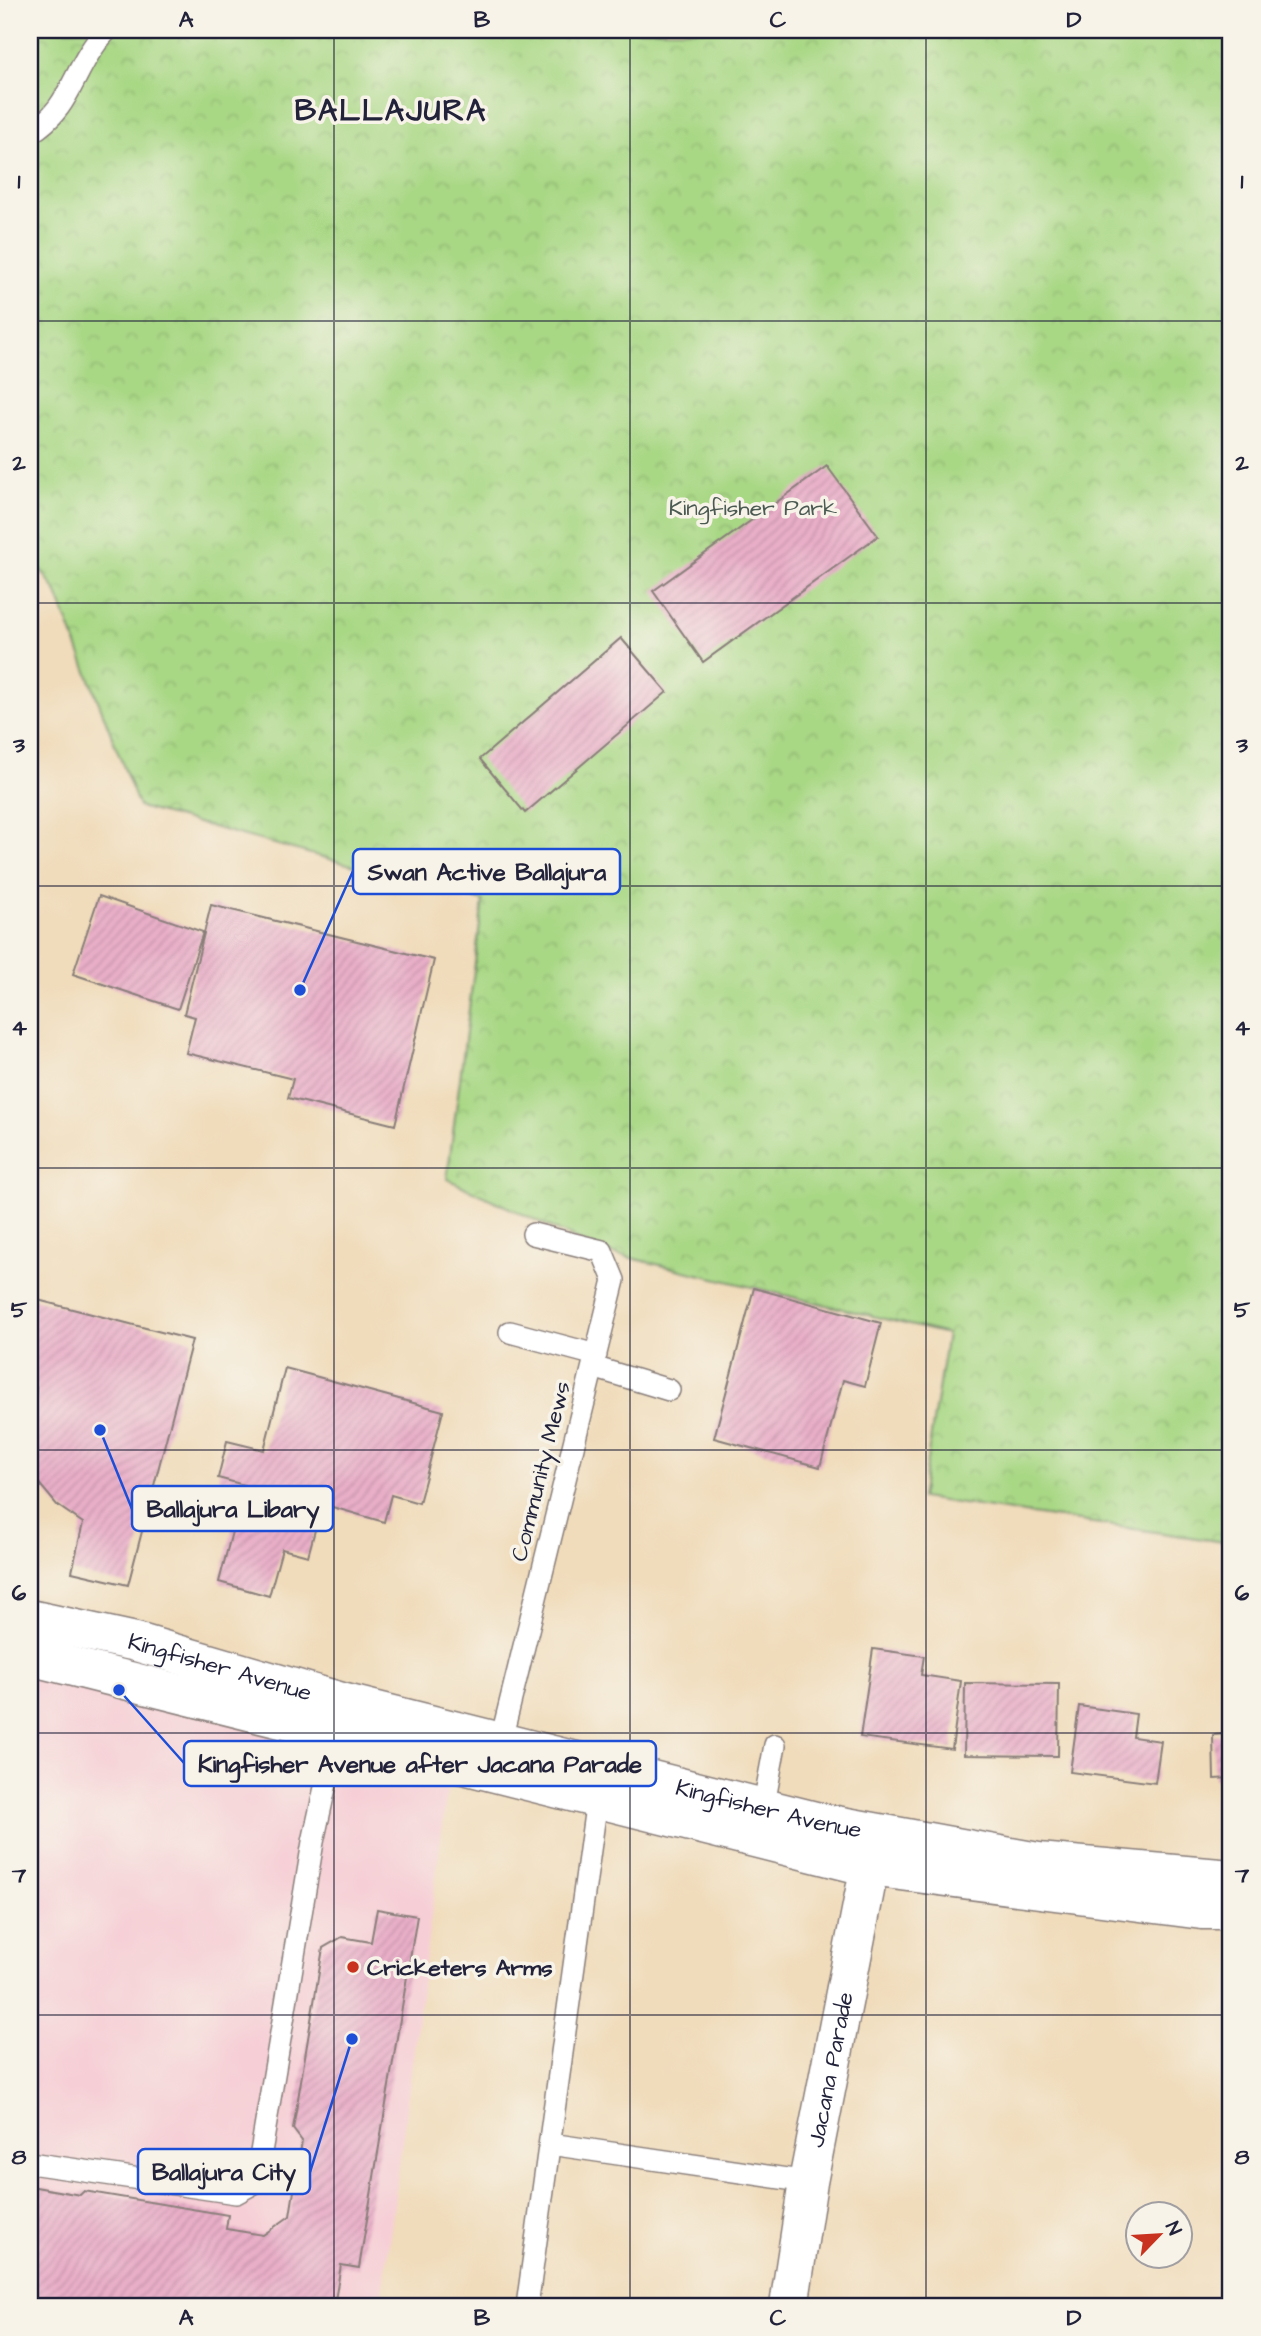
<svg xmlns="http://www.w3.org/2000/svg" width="1261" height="2336" font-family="'Architects Daughter',sans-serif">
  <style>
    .built { fill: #f6cfd6 }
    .park { fill: url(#park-crowns); stroke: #667d60; stroke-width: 2 }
    .building { fill: url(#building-hatch) }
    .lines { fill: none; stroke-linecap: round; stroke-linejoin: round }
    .service-casing { stroke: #897e7a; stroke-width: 24 }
    .minor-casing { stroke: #897e7a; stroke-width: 41 }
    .tertiary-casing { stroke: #897e7a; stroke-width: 41 }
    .service { stroke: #fff; stroke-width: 21 }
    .minor { stroke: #fff; stroke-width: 38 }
    .tertiary { stroke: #fff; stroke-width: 38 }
    .grid { fill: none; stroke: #22223b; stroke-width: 2; stroke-opacity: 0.55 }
    .poi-dot { fill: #c8321e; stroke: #f7f3e8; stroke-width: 2.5 }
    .labels { text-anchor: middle; stroke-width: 7; stroke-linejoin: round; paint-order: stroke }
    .park-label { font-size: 23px; fill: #4a5951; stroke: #f7f3e8 }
    .street-label { font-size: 23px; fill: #22223b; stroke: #f7f3e8 }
    .poi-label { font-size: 23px; font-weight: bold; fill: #22223b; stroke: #f7f3e8; text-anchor: start }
    .district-label { font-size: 30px; font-weight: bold; letter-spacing: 2px; fill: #22223b; stroke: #f7f3e8 }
    .leader { fill: none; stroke: #1d4ed8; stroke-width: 2.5 }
    .callout-dot { fill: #1d4ed8; stroke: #f7f3e8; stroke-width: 2.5 }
    .callout { fill: #f7f3e8; stroke: #1d4ed8; stroke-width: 2.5 }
    .callout-label { font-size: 24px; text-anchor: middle; font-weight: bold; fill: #22223b }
    .neatline { fill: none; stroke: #22223b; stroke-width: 2.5 }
    .grid-label { font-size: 23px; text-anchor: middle; font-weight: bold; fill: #22223b }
  </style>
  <defs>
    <pattern id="park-crowns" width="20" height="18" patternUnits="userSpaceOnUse" patternTransform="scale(1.75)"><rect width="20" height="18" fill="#a9d885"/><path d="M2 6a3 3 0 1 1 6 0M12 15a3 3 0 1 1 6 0" fill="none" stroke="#91b974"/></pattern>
    <pattern id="building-hatch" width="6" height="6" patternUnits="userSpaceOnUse" patternTransform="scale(1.75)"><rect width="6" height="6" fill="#e9afc8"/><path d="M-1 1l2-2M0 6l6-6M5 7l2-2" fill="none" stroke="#c896ad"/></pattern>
  </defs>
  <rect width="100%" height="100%" fill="#f7f3e8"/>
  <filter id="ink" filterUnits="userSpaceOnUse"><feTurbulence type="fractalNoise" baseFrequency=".0143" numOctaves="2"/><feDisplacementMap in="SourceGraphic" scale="14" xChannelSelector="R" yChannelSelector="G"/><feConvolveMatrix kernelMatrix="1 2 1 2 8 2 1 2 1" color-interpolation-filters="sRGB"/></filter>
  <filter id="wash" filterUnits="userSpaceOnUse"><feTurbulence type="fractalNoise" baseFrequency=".00686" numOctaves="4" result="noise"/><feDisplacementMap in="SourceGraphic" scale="28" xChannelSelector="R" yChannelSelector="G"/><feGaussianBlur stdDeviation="1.57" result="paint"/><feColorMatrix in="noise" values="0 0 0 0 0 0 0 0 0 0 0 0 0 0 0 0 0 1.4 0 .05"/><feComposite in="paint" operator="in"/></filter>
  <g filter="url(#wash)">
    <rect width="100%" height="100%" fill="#f0dbba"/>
    <path class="built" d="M 30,1674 L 450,1768 L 381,2306 L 282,2306 L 245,2299 L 243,2306 L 30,2306 Z"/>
    <path class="park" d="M 30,30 L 1231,30 L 1231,1543 L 921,1498 L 947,1334 L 602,1251 L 447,1179 L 483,901 L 139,807 L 56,591 L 30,555 Z"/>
    <g id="blocks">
      <path class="building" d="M 827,466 L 878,536 L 703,662 L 653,591 Z
        M 621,638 L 667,692 L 525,813 L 480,759 Z
        M 99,896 L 203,932 L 178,1009 L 73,974 Z
        M 211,905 L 434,960 L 395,1125 L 288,1098 L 293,1079 L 186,1053 L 195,1017 L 184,1014 Z
        M 754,1288 L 881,1323 L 865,1386 L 843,1380 L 820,1467 L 714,1438 Z
        M 30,1298 L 192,1340 L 128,1585 L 72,1572 L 83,1523 L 57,1505 L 37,1481 L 30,1455 L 36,1388 L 30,1375 Z
        M 285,1368 L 443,1411 L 419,1503 L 391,1495 L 384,1522 L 322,1504 L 308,1556 L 282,1549 L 269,1596 L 219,1582 L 244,1485 L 218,1478 L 227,1441 L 264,1450 Z
        M 873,1649 L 924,1656 L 921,1675 L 961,1681 L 952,1749 L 860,1737 Z
        M 965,1683 L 1059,1684 L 1058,1756 L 964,1755 Z
        M 1227,1688 L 1231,1688 L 1231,1731 L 1229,1731 Z
        M 1079,1706 L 1136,1714 L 1133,1737 L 1161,1741 L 1155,1783 L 1070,1772 Z
        M 1231,1734 L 1231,1778 L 1214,1779 L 1213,1735 Z
        M 377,1909 L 417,1916 L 359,2268 L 341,2265 L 334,2306 L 295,2306 L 240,2297 L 238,2306 L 30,2306 L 30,2186 L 80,2195 L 84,2191 L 228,2215 L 226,2229 L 263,2235 L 290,2216 L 302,2141 L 293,2129 L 323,1948 L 342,1937 L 371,1942 Z"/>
    </g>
  </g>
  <g filter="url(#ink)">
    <use href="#blocks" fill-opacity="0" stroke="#897e7a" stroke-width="2"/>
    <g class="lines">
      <defs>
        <path id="service" d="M 30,133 C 74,107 72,66 107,30
          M 510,1332 L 596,1355
          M 593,1367 L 669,1390
          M 498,1752 L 614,1280 L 602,1251 L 533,1234
          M 762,1815 L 775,1745
          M 550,2144 L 808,2182
          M 30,2163 L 236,2193 L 256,2182 L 313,1842 L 339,1724
          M 527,2306 L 598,1792"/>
        <g id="minor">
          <path id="s1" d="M 789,2306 L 808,2182 L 876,1834"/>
        </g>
        <g id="tertiary">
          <path id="s2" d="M 30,1619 L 136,1642 L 345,1703 L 819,1822 L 1038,1862 L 1231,1879"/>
          <path d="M 30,1656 L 870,1867 L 1202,1910 L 1231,1910"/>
        </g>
      </defs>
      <use href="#service" class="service-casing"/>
      <use href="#minor" class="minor-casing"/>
      <use href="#tertiary" class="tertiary-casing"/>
      <use href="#service" class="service"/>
      <use href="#minor" class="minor"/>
      <use href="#tertiary" class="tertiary"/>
    </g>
  </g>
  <path class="grid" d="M 334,30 L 334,2306M 630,30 L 630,2306M 926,30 L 926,2306M 30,321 L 1231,321M 30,603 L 1231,603M 30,886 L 1231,886M 30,1168 L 1231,1168M 30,1450 L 1231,1450M 30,1733 L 1231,1733M 30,2015 L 1231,2015"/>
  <circle class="poi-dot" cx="353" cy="1967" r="7"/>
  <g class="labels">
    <g class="park-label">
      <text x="753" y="515">Kingfisher Park</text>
    </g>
    <g class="street-label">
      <text transform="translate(540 1471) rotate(-76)" y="8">Community Mews</text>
      <text dy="8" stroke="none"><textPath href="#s2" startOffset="196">Kingfisher Avenue</textPath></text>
      <text dy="8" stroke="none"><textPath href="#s2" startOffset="763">Kingfisher Avenue</textPath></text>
      <text dy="8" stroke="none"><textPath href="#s1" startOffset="240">Jacana Parade</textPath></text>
    </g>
    <g class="poi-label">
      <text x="367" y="1975">Cricketers Arms</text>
    </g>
    <g class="district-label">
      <text x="391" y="120">BALLAJURA</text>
    </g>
  </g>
  <path class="leader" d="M300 990L353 871M100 1430L132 1509M119 1690L184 1763M352 2039L310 2172"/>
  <g class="callout-dot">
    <circle cx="300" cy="990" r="7"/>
    <circle cx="100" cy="1430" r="7"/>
    <circle cx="119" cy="1690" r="7"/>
    <circle cx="352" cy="2039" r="7"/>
  </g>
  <g class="callout">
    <rect x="353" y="849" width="267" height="45" rx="7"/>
    <rect x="132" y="1486" width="201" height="45" rx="7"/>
    <rect x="184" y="1741" width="472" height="45" rx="7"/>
    <rect x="138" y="2149" width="172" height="45" rx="7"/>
  </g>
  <g class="callout-label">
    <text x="487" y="880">Swan Active Ballajura</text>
    <text x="233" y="1517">Ballajura Libary</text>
    <text x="420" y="1772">Kingfisher Avenue after Jacana Parade</text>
    <text x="224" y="2180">Ballajura City</text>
  </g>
  <rect width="1261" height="2336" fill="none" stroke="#f7f3e8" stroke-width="77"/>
  <g transform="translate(1159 2235) rotate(65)"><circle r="33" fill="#f7f3e8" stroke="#a29fa3" stroke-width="2"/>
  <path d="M0-5L12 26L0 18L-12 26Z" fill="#c8321e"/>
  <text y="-10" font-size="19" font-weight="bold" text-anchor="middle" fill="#22223b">N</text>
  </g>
  <rect x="38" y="38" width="1184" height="2260" class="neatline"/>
  <g class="grid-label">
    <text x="186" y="27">A</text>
    <text x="482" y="27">B</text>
    <text x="778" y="27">C</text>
    <text x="1074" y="27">D</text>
    <text x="19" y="188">1</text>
    <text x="1242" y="188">1</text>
    <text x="19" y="470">2</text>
    <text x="1242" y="470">2</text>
    <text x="19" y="752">3</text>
    <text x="1242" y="752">3</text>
    <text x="19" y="1035">4</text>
    <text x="1242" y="1035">4</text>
    <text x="19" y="1317">5</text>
    <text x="1242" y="1317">5</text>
    <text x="19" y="1600">6</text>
    <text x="1242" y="1600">6</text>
    <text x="19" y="1882">7</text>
    <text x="1242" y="1882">7</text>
    <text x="19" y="2164">8</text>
    <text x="1242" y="2164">8</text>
    <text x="186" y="2325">A</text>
    <text x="482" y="2325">B</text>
    <text x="778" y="2325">C</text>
    <text x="1074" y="2325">D</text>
  </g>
</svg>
